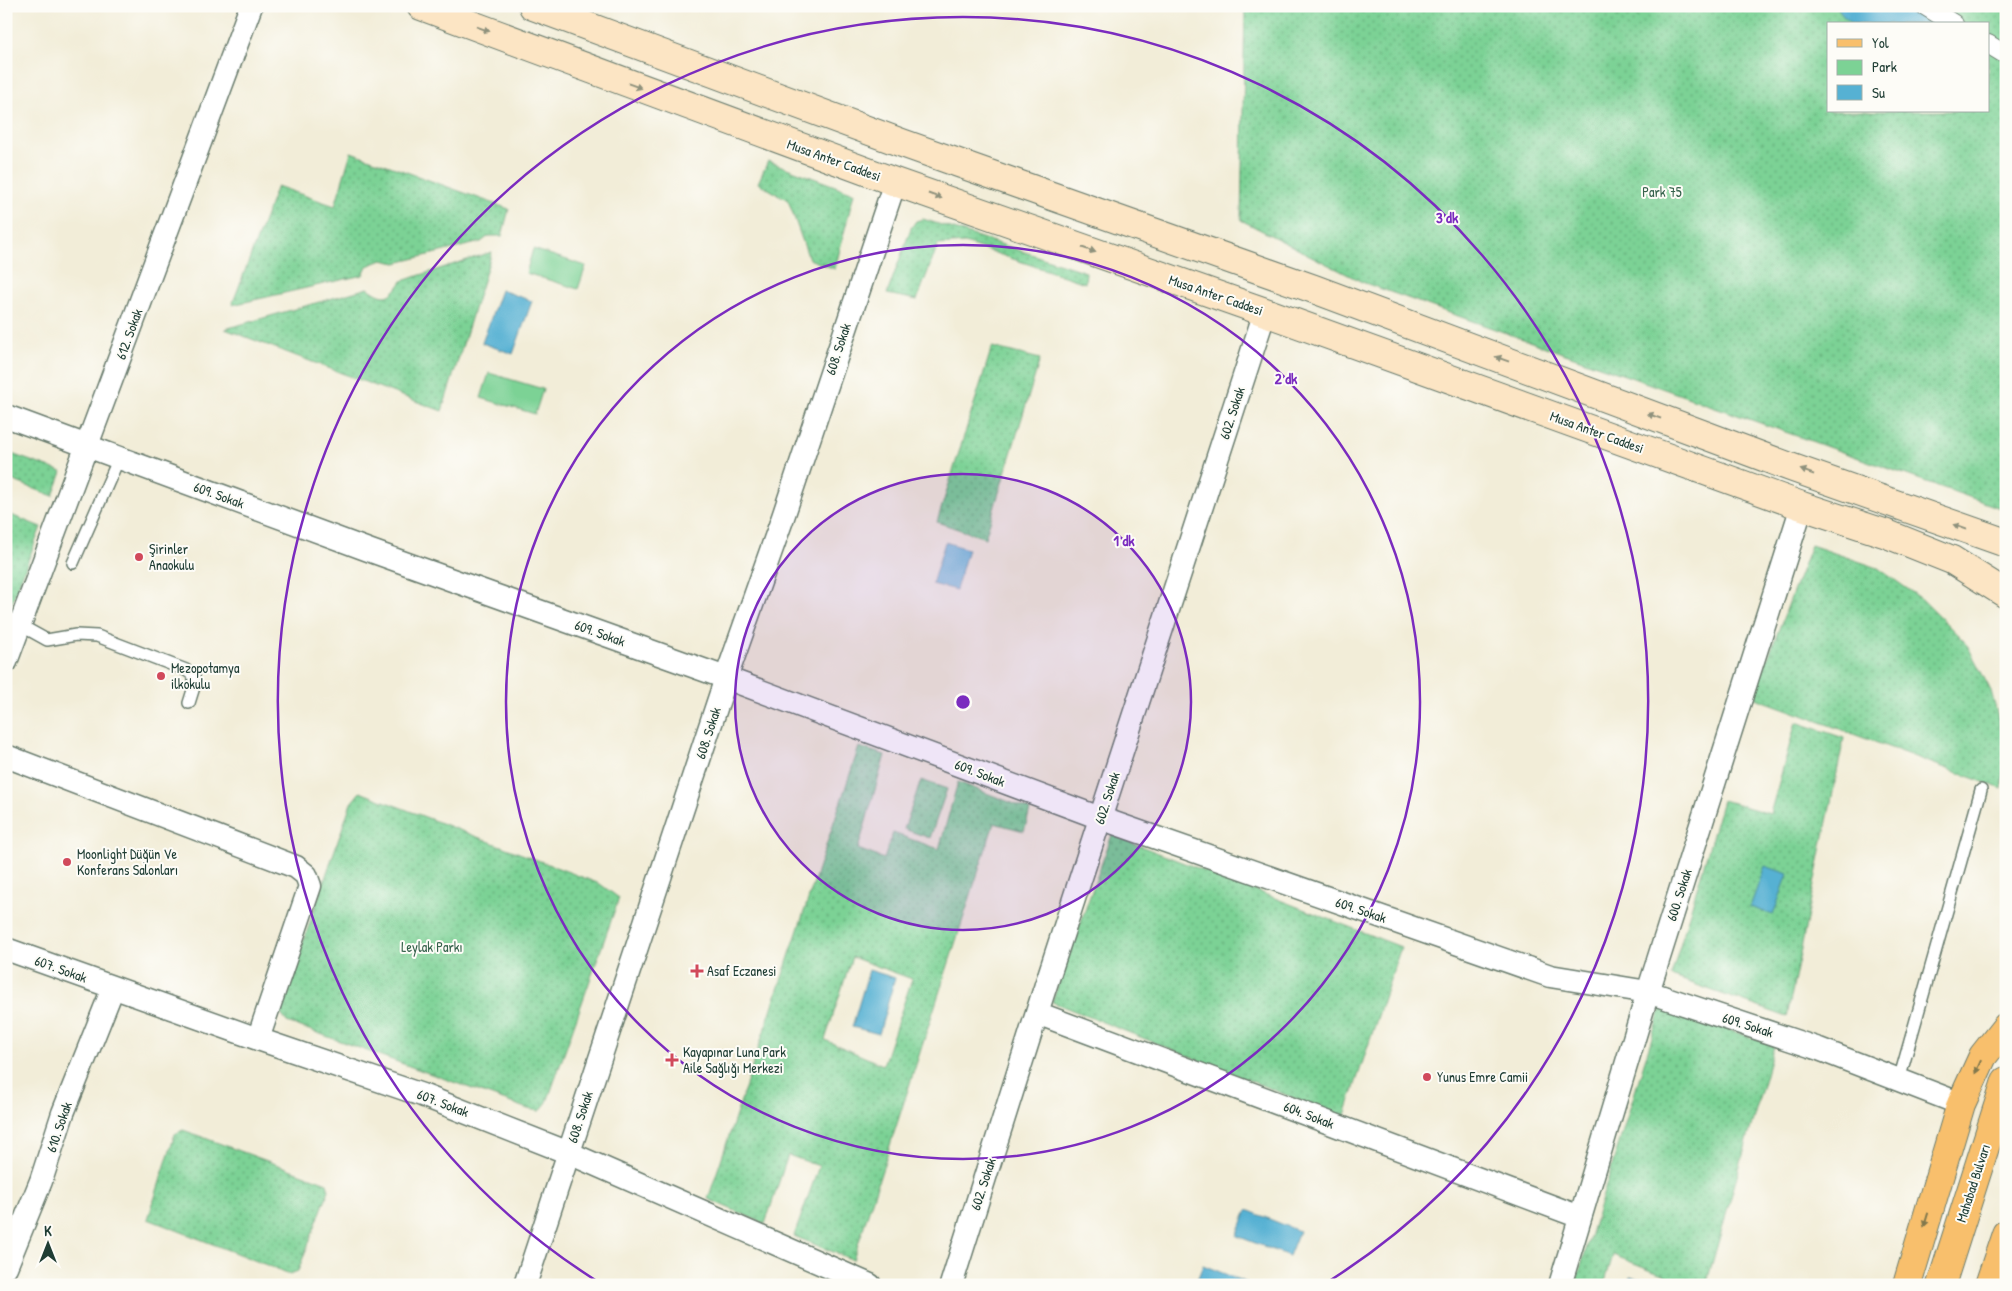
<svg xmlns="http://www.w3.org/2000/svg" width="2012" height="1291" font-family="'Patrick Hand',sans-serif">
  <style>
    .green { fill: url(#green-dots); stroke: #4e8864; fill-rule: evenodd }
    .pitch { fill: #7cd295; stroke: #4e8864 }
    .water { fill: #56b1d3; stroke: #3a7784 }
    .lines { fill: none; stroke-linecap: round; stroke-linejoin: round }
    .service-casing { stroke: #697b6d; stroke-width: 14 }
    .pedestrian-casing { stroke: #697b6d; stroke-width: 20 }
    .minor-casing { stroke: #697b6d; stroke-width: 25 }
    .secondary-casing { stroke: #697b6d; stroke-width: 30 }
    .primary-casing { stroke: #697b6d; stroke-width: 30 }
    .service { stroke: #fff; stroke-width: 11 }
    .pedestrian { stroke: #fff; stroke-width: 18 }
    .minor { stroke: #fff; stroke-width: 22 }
    .secondary { stroke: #fce5c4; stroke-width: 28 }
    .primary { stroke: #f8bf6c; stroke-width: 28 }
    .oneway { fill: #8e917c }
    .oneway2 { fill: #81784d }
    .ring { fill: none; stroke: #7b2cbf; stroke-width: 2.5 }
    .poi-dot { fill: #d1495b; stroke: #fdfcf7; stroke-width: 2 }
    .labels { text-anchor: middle; stroke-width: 4; stroke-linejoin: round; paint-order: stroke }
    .street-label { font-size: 14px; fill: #1f3d34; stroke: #fdfcf7 }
    .park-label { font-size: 14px; fill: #36624c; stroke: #fdfcf7 }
    .poi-label { font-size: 14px; fill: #1f3d34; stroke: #fdfcf7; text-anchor: start }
    .centre { fill: #7b2cbf; stroke: #fdfcf7; stroke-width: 2.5 }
    .ring-label { font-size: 15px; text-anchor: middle; font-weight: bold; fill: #7b2cbf; stroke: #fdfcf7; stroke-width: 4; stroke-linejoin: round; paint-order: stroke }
  </style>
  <defs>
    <pattern id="green-dots" width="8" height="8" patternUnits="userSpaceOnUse" patternTransform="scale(1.25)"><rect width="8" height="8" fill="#7cd295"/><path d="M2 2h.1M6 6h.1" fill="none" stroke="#65ac7a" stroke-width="1.8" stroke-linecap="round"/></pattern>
  </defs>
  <rect width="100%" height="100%" fill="#fdfcf7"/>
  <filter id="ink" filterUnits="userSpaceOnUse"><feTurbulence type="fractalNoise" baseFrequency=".02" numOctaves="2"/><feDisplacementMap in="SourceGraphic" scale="10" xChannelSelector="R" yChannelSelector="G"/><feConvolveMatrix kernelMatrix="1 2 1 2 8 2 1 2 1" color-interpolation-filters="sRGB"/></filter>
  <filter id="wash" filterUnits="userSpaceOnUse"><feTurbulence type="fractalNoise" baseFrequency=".0096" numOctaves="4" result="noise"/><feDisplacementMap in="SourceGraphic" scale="20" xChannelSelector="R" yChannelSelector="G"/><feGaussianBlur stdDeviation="1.12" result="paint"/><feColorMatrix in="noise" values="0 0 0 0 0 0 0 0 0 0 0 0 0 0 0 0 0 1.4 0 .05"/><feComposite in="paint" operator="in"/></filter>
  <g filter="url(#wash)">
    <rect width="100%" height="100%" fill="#f2edd8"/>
    <path class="green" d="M 1245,6 L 2006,6 L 2006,493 L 2000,508 L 1362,282 L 1241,220 ZM 1828,24 L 1988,24 L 1988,111 L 1828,111 Z
      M 351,152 L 509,209 L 502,236 L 489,236 L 481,242 L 396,263 L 382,260 L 367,266 L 363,275 L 232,305 L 277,186 L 335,206 Z
      M 768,161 L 854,193 L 835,269 L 809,259 L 788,200 L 758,183 Z
      M 923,219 L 1086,272 L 1085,283 L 965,243 L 938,245 L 917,300 L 887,294 L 911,228 L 916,221 Z
      M 492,252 L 442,411 L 225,329 L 368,288 C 385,300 390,299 402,281 Z
      M 992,347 L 1040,359 L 985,538 L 937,522 Z
      M 6,452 L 62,472 L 53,496 L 6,478 Z
      M 6,513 L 41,527 L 6,618 Z
      M 1811,545 L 1878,568 L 1923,600 L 1966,643 L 1991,691 L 2006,747 L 2002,789 L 1753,697 Z
      M 1796,722 L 1844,738 L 1787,1017 L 1671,976 L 1723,800 L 1770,814 Z
      M 859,747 L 885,755 L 858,849 L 884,859 L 893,833 L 939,849 L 958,782 L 1030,810 L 1024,831 L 994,823 L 853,1260 L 794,1236 L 819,1166 L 788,1155 L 765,1224 L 708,1199 ZM 852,957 L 912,979 L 883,1065 L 825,1040 Z
      M 921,780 L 947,789 L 930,838 L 904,829 Z
      M 360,792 L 600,884 L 619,898 L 547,1102 L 540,1111 L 528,1109 L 287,1022 L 279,1012 L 351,803 Z
      M 1112,835 L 1401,947 L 1344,1118 L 1052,1002 Z
      M 1662,1005 L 1774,1046 L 1706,1285 L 1668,1285 L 1670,1277 L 1613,1255 L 1604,1285 L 1575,1285 Z
      M 183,1130 L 327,1183 L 329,1190 L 298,1271 L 290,1274 L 148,1219 L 175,1134 Z"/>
    <path class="pitch" d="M 533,249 L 586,266 L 578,289 L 526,273 Z
      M 489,373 L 543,389 L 535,414 L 481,398 Z"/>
    <path class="water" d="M 1837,6 L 1908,6 L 1933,21 L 1930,24 L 1853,24 L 1843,16 Z
      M 501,290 L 532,301 L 513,354 L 482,343 Z
      M 945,542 L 968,549 L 956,590 L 932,584 Z
      M 1765,866 L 1788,874 L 1773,915 L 1750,907 Z
      M 869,970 L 895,978 L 879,1034 L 852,1027 Z
      M 1247,1210 L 1299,1231 L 1289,1256 L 1237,1236 Z
      M 1203,1265 L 1252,1285 L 1195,1285 Z
      M 1631,1277 L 1654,1282 L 1654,1285 L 1630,1285 Z"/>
  </g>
  <g filter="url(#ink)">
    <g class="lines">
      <defs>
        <path id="service" d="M 73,563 L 119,458
          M 20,625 L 47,640 L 76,635 L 97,636 L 186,670 L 194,676 L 194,687 L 189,703
          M 1899,1080 L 1981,790"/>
        <path id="pedestrian" d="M 1925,6 L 1954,24
          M 1988,44 L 2006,55"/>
        <path id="minor" d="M 6,416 L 371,551 L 726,678 L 1100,818 L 1550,976 L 1648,992 L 1819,1049 L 1961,1104
          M 6,662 L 251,6
          M 6,756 L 296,867 L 306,875 L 310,886 L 258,1039
          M 6,949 L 258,1039 L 422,1095 L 569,1153 L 870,1285
          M 1037,1013 L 1580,1217
          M 6,1267 L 41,1181 L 63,1113 L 113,988
          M 525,1285 L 726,678 L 783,517 L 895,182
          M 951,1285 L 1042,997 L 1265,312
          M 1560,1285 L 1648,992 L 1802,506"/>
        <path id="secondary" d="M 421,6 L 895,182 L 1265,312 L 1802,506 L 1887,534 L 1952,560 L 2006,594
          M 533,6 L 902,143 L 1314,289 L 1793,468 L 2006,543"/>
        <path id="primary" d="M 1907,1285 L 1961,1104 L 1983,1056 L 2006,1027
          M 1941,1285 L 2006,1081
          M 1989,1285 L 2006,1234"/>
      </defs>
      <use href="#service" class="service-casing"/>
      <use href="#pedestrian" class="pedestrian-casing"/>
      <use href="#minor" class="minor-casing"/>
      <use href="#secondary" class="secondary-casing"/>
      <use href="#primary" class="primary-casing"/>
      <use href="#service" class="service"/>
      <use href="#pedestrian" class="pedestrian"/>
      <use href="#minor" class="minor"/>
      <use href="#secondary" class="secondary"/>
      <use href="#primary" class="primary"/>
    </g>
    <defs><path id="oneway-solid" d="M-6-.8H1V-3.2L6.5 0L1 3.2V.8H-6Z" transform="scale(1.25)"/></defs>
    <g class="oneway">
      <use href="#oneway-solid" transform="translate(483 29) rotate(20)"/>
      <use href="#oneway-solid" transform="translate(635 86) rotate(20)"/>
      <use href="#oneway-solid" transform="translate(935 196) rotate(19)"/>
      <use href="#oneway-solid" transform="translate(1089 250) rotate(19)"/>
      <use href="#oneway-solid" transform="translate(1502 359) rotate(-160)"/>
      <use href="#oneway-solid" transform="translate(1654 416) rotate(-160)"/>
      <use href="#oneway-solid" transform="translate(1807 472) rotate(-160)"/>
      <use href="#oneway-solid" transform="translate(1960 527) rotate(-160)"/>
    </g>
    <g class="oneway2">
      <use href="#oneway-solid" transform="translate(1978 1067) rotate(114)"/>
      <use href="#oneway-solid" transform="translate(1926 1220) rotate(107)"/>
    </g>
  </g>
  <circle cx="963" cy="702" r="228" fill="#7b2cbf" fill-opacity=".12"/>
  <g class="ring">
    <circle cx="963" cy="702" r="228"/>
    <circle cx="963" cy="702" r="457"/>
    <path d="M600 1283A685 685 0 1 1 1326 1283"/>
  </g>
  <g class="poi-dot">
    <circle cx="139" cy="557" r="5"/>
    <circle cx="161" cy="676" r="5"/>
    <circle cx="67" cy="862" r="5"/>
    <path d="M694.5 963.5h5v5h5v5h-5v5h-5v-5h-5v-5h5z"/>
    <path d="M669.5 1052.5h5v5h5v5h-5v5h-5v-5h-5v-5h5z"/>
    <circle cx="1427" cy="1077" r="5"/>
  </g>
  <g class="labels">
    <g class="street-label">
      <text transform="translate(834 160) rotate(20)" y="5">Musa Anter Caddesi</text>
      <text transform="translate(1216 295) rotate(19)" y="5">Musa Anter Caddesi</text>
      <text transform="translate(129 334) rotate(-70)" y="5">612. Sokak</text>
      <text transform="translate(838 349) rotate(-72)" y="5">608. Sokak</text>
      <text transform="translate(1232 413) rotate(-72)" y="5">602. Sokak</text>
      <text transform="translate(1597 432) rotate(20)" y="5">Musa Anter Caddesi</text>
      <text transform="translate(219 495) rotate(20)" y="5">609. Sokak</text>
      <text transform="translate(600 633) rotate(20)" y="5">609. Sokak</text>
      <text transform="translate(708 733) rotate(-72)" y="5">608. Sokak</text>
      <text transform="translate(980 773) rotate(21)" y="5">609. Sokak</text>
      <text transform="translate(1107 798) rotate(-72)" y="5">602. Sokak</text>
      <text transform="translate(1679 895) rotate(-72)" y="5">600. Sokak</text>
      <text transform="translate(1361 910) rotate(19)" y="5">609. Sokak</text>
      <text transform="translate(61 969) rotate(20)" y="5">607. Sokak</text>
      <text transform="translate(1748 1025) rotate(18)" y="5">609. Sokak</text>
      <text transform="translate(443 1103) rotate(21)" y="5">607. Sokak</text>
      <text transform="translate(1309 1115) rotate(21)" y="5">604. Sokak</text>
      <text transform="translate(580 1117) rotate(-72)" y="5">608. Sokak</text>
      <text transform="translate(59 1127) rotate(-71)" y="5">610. Sokak</text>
      <text transform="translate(1973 1183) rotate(-72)" y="5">Mahabad Bulvarı</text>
      <text transform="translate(983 1184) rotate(-72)" y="5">602. Sokak</text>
    </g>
    <g class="park-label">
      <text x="1662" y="197">Park 75</text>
      <text x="432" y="952">Leylak Parkı</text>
    </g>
    <g class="poi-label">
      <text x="149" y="554">Şirinler<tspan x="149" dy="16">Anaokulu</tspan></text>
      <text x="171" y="673">Mezopotamya<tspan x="171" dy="16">ilkokulu</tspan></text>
      <text x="77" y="859">Moonlight Düğün Ve<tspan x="77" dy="16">Konferans Salonları</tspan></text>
      <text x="707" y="976">Asaf Eczanesi</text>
      <text x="683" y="1057">Kayapınar Luna Park<tspan x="683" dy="16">Aile Sağlığı Merkezi</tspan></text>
      <text x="1437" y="1082">Yunus Emre Camii</text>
    </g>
  </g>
  <circle cx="963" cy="702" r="8" class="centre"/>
  <g class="ring-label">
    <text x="1447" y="223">3 dk</text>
    <text x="1286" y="384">2 dk</text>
    <text x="1124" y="546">1 dk</text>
  </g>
  <rect width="2012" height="1291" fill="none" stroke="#fdfcf7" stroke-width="25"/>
  <rect x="1827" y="22" width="162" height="90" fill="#fdfcf7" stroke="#a4b0a9"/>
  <rect x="1837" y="39" width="25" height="8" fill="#f8bf6c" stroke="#a4b0a9"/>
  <text x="1872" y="48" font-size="15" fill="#1f3d34">Yol</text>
  <rect x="1837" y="60" width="25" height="15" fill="#7cd295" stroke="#a4b0a9"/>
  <text x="1872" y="72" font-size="15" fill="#1f3d34">Park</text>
  <rect x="1837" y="85" width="25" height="15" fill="#56b1d3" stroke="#a4b0a9"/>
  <text x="1872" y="98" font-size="15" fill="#1f3d34">Su</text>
  <g transform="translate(48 1244)" stroke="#fdfcf7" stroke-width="4" paint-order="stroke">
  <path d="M0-4L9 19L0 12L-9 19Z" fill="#1f3d34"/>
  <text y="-8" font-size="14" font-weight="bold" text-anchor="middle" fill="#1f3d34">K</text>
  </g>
</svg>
